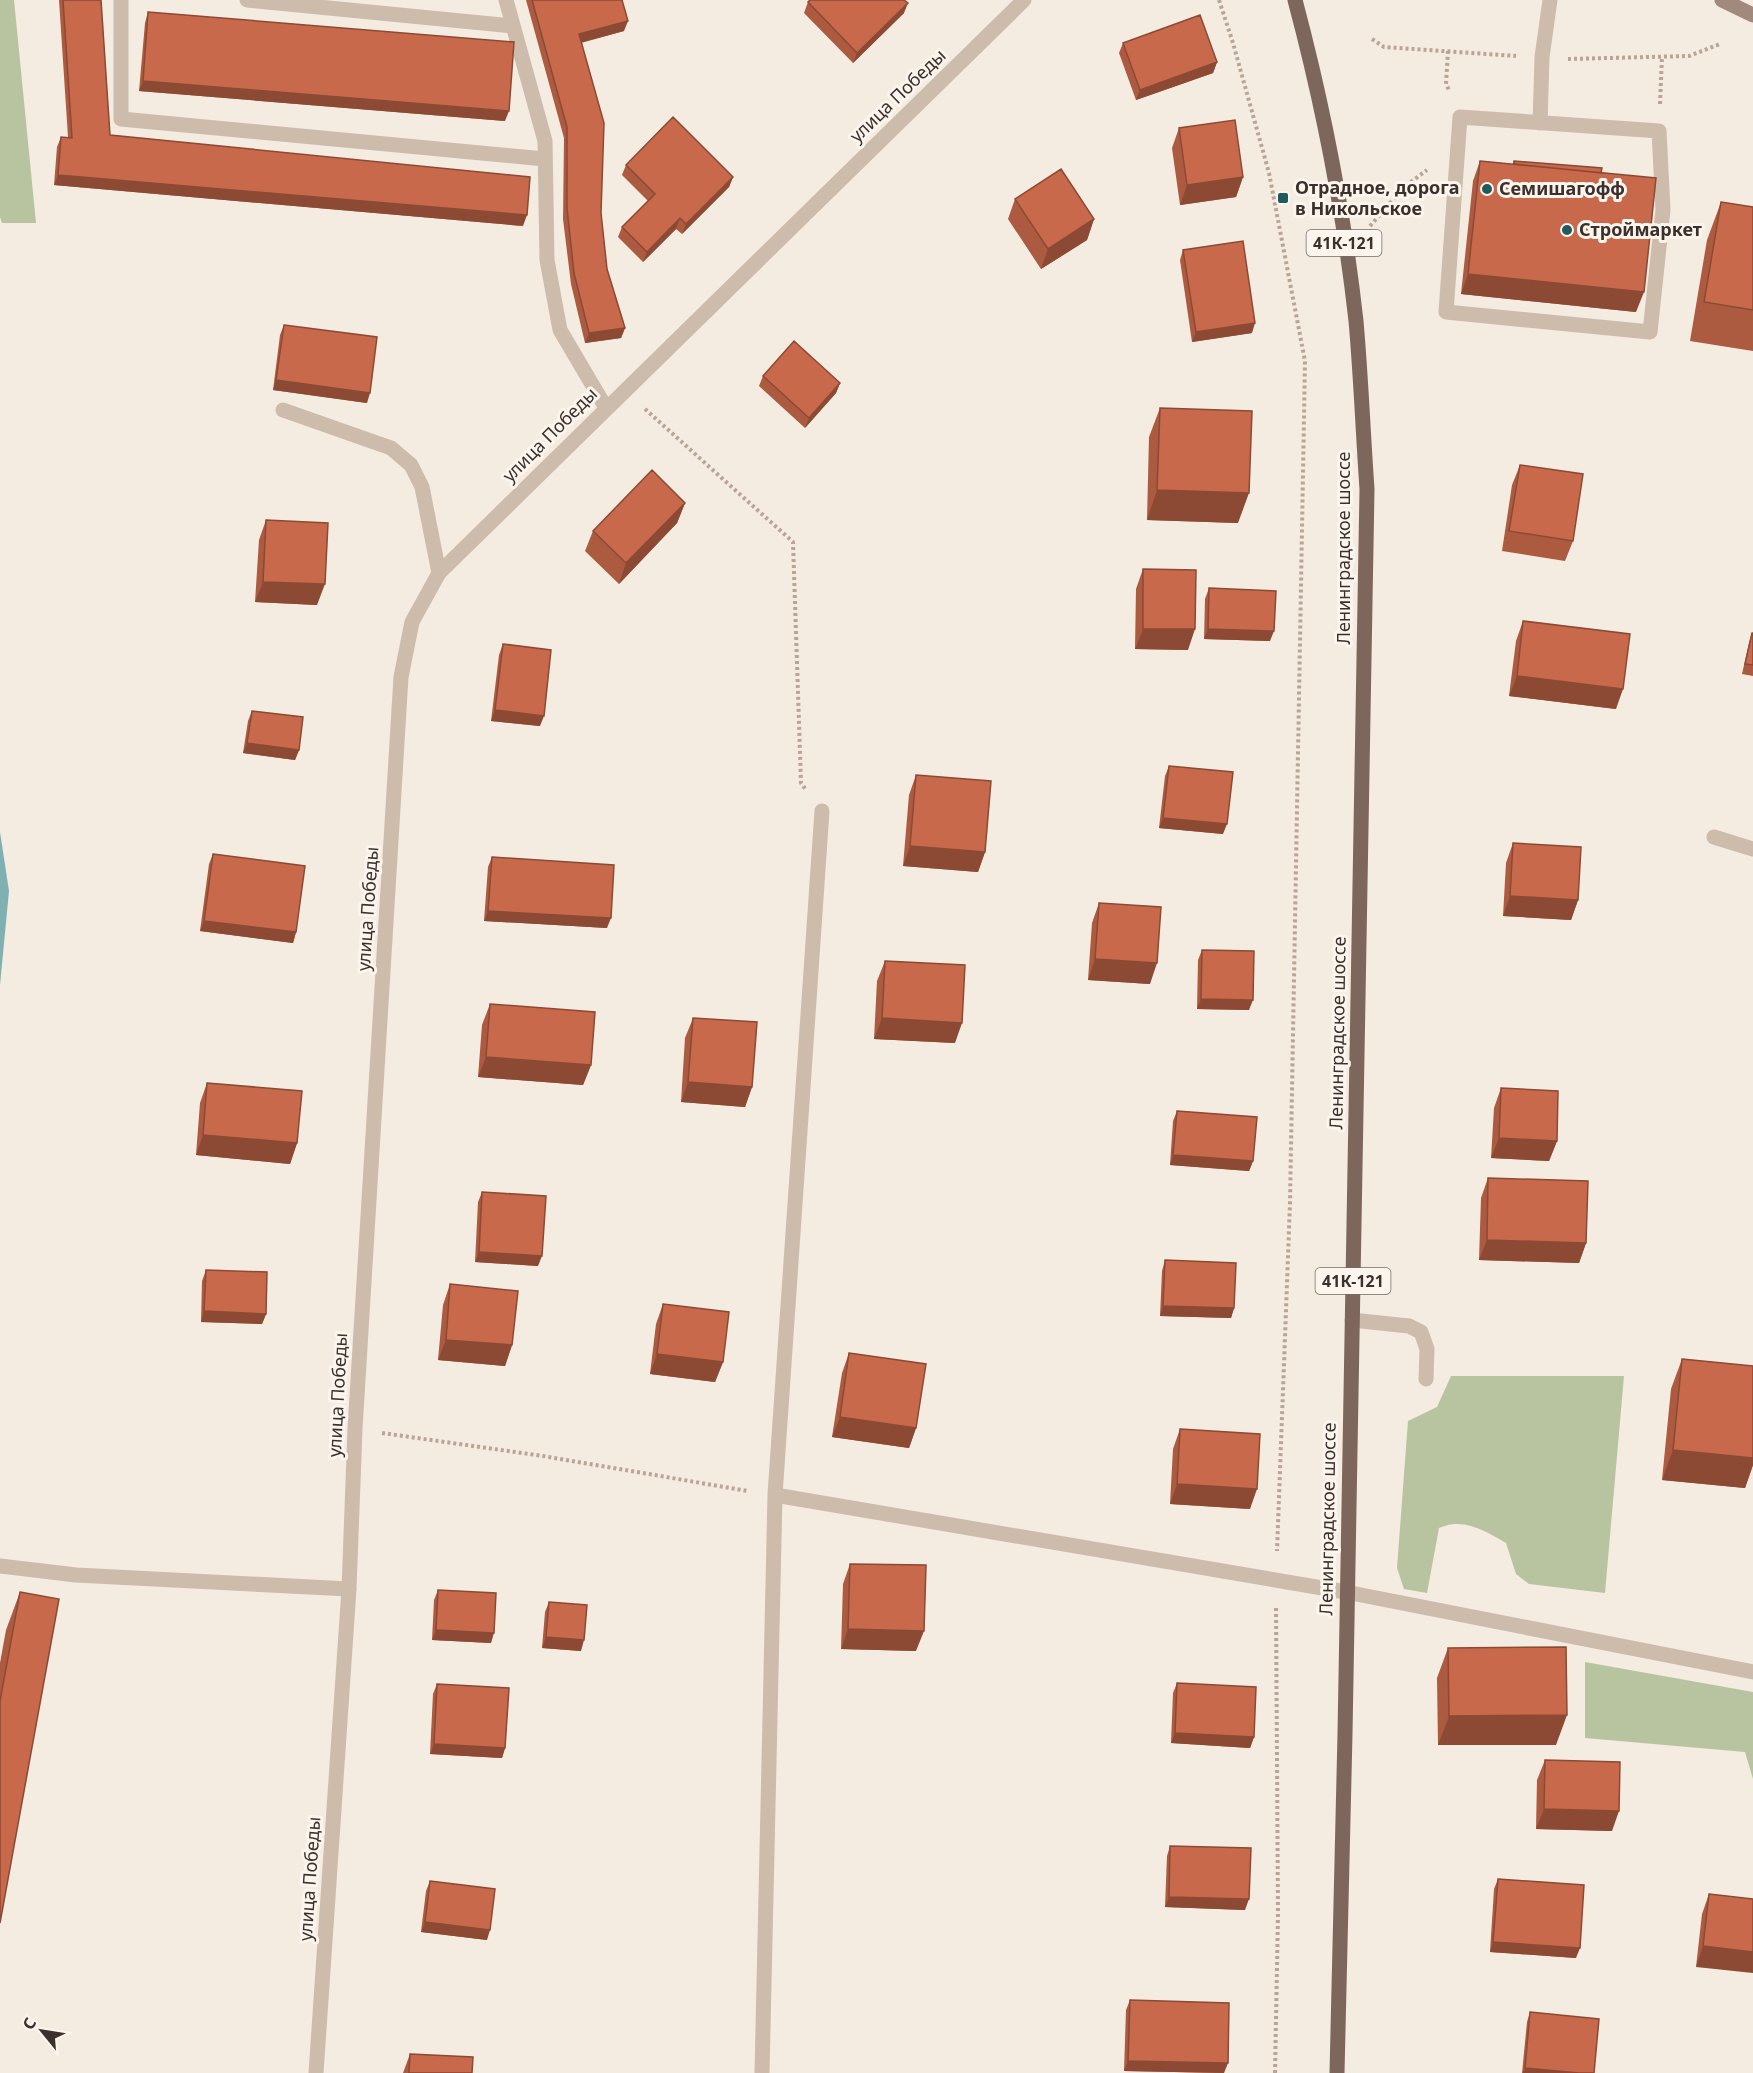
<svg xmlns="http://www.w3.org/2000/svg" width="1753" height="2073" font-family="'Noto Sans',sans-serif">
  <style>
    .green { fill: #b8c4a0 }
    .water { fill: #7fb0b2 }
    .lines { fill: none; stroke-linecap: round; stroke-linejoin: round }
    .path { stroke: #b9a596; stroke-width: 4; stroke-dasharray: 3 3; stroke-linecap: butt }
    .lane { stroke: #cdbbac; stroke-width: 15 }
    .street { stroke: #cdbbac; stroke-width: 15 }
    .secondary { stroke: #a18a7d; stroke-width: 15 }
    .primary { stroke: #7d675c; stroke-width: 15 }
    .wall { fill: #ac5a40 }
    .shaded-wall { fill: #8c4a34 }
    .building { fill: #c8694b; stroke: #8c4a34; stroke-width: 1.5 }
    .poi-dot { fill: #1f5a5e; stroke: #fbf5ee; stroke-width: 2 }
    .labels { text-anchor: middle; stroke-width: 6; stroke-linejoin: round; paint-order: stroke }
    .shield { fill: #fbf5ee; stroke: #756b66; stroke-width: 1.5 }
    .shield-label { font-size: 16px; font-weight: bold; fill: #3b302b }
    .street-label { font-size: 18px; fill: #3b302b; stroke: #fbf5ee }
    .poi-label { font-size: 18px; font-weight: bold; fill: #3b302b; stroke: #fbf5ee; text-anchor: start }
  </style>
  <rect width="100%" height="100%" fill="#f4ebe1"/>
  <path class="green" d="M 0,0 L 14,0 L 36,223 L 2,223 L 0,217 Z
    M 1451,1376 L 1624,1376 L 1605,1593 L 1529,1584 L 1516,1574 L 1506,1543 C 1485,1531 1464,1517 1439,1528 L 1427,1593 L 1404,1589 L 1397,1568 L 1408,1421 L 1437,1407 Z
    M 1585,1662 L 1753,1692 L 1753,1779 L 1745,1752 L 1585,1738 Z"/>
  <path class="water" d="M 0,832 L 9,891 L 0,985 Z"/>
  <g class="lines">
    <path class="path" d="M 1219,0 L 1233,43 L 1269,173 L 1305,361 L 1290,1203 L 1277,1551
      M 1372,39 L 1384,47 L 1516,56
      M 1448,51 L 1446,84 L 1450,92
      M 1568,59 L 1689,56 L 1720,44
      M 1660,104 L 1662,57
      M 1370,226 L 1404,187 L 1427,170
      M 645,409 L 793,542 L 801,783 L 806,790
      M 382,1433 L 543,1456 L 748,1491
      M 1275,2073 L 1278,1914 L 1276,1607"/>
    <path class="lane" d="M 121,0 L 121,119 L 545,159
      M 247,0 L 513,26
      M 506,0 L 545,141 L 547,260 L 560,330 L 606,408
      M 1460,117 L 1659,131 L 1663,210 L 1650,332 L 1446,312 Z
      M 1540,123 L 1542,57 L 1550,0
      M 283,410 L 391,448 L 411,465 L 422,487 L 439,573
      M 1714,837 L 1753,849
      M 1352,1320 L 1409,1326 L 1421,1332 L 1427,1349 L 1426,1379
      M 0,1566 L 76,1575 L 349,1589
      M 1346,1592 L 1753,1672"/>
    <path class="street" d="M 775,1495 L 1346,1592
      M 316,2073 L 349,1589 L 355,1429 L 401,677 L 412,622 L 439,573 L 1024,0
      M 762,2073 L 775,1495 L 822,811"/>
    <path class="secondary" d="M 1722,0 L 1753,15"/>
    <path class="primary" d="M 1295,0 C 1323,105 1344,213 1356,321 C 1361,377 1363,433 1367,489 L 1345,1734 L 1337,2073"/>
  </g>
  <path class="wall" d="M 59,0 L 101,0 L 110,135 L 523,226 L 54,185 L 57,147 L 61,137 L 68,137 Z
    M 526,0 L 622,0 L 624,31 L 581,43 L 607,269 L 625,328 L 621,338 L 585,343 L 571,284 L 563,219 L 564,138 Z
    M 808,2 L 904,13 L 853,63 L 804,13 Z
    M 148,12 L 505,121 L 139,91 L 145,23 Z
    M 1123,43 L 1217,62 L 1213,73 L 1136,100 L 1119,53 Z
    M 1179,128 L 1243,177 L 1236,197 L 1180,205 L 1172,148 Z
    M 1480,161 L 1513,164 L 1514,161 L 1601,173 L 1636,312 L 1461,294 L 1473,181 Z
    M 626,165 L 733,177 L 729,187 L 682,234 L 676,229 L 643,262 L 618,237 L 622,227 L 648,201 L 622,175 Z
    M 1015,199 L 1094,219 L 1087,240 L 1041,269 L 1008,219 Z
    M 1721,202 L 1753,207 L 1753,351 L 1690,341 L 1707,240 Z
    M 1183,250 L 1252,333 L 1192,342 L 1180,260 Z
    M 284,325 L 367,403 L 273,390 L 280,335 Z
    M 763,376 L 840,383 L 836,393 L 805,428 L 759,386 Z
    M 1160,408 L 1238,523 L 1147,520 L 1149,437 Z
    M 1520,465 L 1573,541 L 1565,561 L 1502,551 L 1512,485 Z
    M 685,503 L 677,523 L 619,584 L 585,551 L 593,531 Z
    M 266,520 L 317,605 L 255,602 L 259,540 Z
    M 1143,569 L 1188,650 L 1135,649 L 1136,589 Z
    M 1209,588 L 1270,641 L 1204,639 L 1205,599 Z
    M 1523,621 L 1616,709 L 1509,696 L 1516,641 Z
    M 1752,633 L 1753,633 L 1753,676 L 1742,674 L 1749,643 Z
    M 503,644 L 540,726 L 491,721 L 499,655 Z
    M 252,711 L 299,750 L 295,760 L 243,753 L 248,721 Z
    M 1169,766 L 1223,834 L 1159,828 L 1165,776 Z
    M 916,775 L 985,852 L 978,872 L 903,866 L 909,795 Z
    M 1513,843 L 1578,900 L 1571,920 L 1503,916 L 1506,863 Z
    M 213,854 L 296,932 L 293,943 L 200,931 L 209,864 Z
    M 492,857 L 607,928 L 484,921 L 488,867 Z
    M 1099,903 L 1150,984 L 1088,980 L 1092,923 Z
    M 1202,950 L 1249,1010 L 1197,1009 L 1198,960 Z
    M 885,961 L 955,1043 L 874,1039 L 877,981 Z
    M 490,1004 L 591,1065 L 583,1085 L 478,1077 L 482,1025 Z
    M 693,1018 L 752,1087 L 745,1107 L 681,1102 L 685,1038 Z
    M 207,1083 L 297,1143 L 290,1164 L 196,1155 L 200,1103 Z
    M 1501,1088 L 1557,1141 L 1549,1161 L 1491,1158 L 1494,1108 Z
    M 1177,1111 L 1253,1161 L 1249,1171 L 1170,1165 L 1173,1121 Z
    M 1488,1178 L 1586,1243 L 1579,1263 L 1479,1260 L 1481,1198 Z
    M 482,1192 L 538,1266 L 475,1262 L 478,1202 Z
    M 1165,1260 L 1234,1308 L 1231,1318 L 1160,1316 L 1162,1271 Z
    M 206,1270 L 266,1314 L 262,1324 L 201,1322 L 202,1281 Z
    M 450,1284 L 512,1345 L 505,1366 L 438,1360 L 443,1305 Z
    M 663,1304 L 723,1362 L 715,1382 L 650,1374 L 656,1324 Z
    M 849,1353 L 916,1428 L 909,1448 L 832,1437 L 842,1373 Z
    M 1682,1359 L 1753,1366 L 1753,1465 L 1745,1488 L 1662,1480 L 1671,1389 Z
    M 1180,1429 L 1250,1509 L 1170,1504 L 1173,1449 Z
    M 850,1564 L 916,1651 L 841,1649 L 843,1584 Z
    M 438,1590 L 491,1643 L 432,1640 L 434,1600 Z
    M 20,1592 L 0,1923 L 0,1663 L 6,1630 Z
    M 549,1602 L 581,1651 L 542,1648 L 545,1612 Z
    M 1448,1648 L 1556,1745 L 1438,1745 L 1437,1678 Z
    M 1177,1683 L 1254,1737 L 1250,1748 L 1171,1743 L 1173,1693 Z
    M 437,1684 L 505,1748 L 502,1758 L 430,1754 L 433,1694 Z
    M 1545,1760 L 1612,1831 L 1536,1829 L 1537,1780 Z
    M 1170,1846 L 1245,1910 L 1165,1907 L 1167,1856 Z
    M 1498,1879 L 1576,1958 L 1490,1952 L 1494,1889 Z
    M 430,1881 L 487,1940 L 421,1932 L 426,1891 Z
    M 1709,1894 L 1753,1899 L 1696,1967 L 1702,1914 Z
    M 1130,2000 L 1224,2073 L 1124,2071 L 1126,2010 Z
    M 1530,2012 L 1594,2073 L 1522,2073 L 1527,2022 Z
    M 410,2054 L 472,2073 L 403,2073 Z"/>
  <path class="shaded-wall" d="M 908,3 L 904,13 L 853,63 L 857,53 Z
    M 628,21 L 624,31 L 575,44 L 579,34 Z
    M 1217,62 L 1213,73 L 1136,100 L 1140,90 Z
    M 143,81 L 509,111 L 505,121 L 139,91 Z
    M 58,175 L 527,215 L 523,226 L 54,185 Z
    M 733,177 L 729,187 L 682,234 L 686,224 Z
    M 1243,177 L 1236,197 L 1180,205 L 1187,185 Z
    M 680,218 L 676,229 L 643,262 L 647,252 Z
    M 1094,219 L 1087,240 L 1041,269 L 1048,249 Z
    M 1468,274 L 1644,292 L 1636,312 L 1461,294 Z
    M 1255,323 L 1252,333 L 1192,342 L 1196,332 Z
    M 625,328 L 621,338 L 585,343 L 589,333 Z
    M 276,380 L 370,393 L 367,403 L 273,390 Z
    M 840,383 L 836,393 L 805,428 L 809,418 Z
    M 1157,490 L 1249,493 L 1238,523 L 1147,520 Z
    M 685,503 L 677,523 L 619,584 L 626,563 Z
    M 263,582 L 325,584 L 317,605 L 255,602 Z
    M 1143,629 L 1195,629 L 1188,650 L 1135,649 Z
    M 1208,629 L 1274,631 L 1270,641 L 1204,639 Z
    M 1517,676 L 1623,689 L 1616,709 L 1509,696 Z
    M 495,710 L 544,716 L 540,726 L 491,721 Z
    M 247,743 L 299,750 L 295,760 L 243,753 Z
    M 1163,818 L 1227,824 L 1223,834 L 1159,828 Z
    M 910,846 L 985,852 L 978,872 L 903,866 Z
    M 1510,896 L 1578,900 L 1571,920 L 1503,916 Z
    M 488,911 L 611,918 L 607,928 L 484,921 Z
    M 204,921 L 296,932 L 293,943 L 200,931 Z
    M 1095,959 L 1157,963 L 1150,984 L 1088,980 Z
    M 1201,999 L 1253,1000 L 1249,1010 L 1197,1009 Z
    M 882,1018 L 962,1023 L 955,1043 L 874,1039 Z
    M 486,1057 L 591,1065 L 583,1085 L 478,1077 Z
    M 688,1082 L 752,1087 L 745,1107 L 681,1102 Z
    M 203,1135 L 297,1143 L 290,1164 L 196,1155 Z
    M 1499,1138 L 1557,1141 L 1549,1161 L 1491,1158 Z
    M 1173,1155 L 1253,1161 L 1249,1171 L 1170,1165 Z
    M 1487,1240 L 1586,1243 L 1579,1263 L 1479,1260 Z
    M 479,1252 L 542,1256 L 538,1266 L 475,1262 Z
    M 1163,1306 L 1234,1308 L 1231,1318 L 1160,1316 Z
    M 204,1311 L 266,1314 L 262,1324 L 201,1322 Z
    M 446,1340 L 512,1345 L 505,1366 L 438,1360 Z
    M 657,1354 L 723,1362 L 715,1382 L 650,1374 Z
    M 840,1417 L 916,1428 L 909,1448 L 832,1437 Z
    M 1673,1450 L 1753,1458 L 1753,1465 L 1745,1488 L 1662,1480 Z
    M 1177,1484 L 1257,1489 L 1250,1509 L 1170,1504 Z
    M 848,1629 L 924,1631 L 916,1651 L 841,1649 Z
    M 436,1630 L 494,1633 L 491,1643 L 432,1640 Z
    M 546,1637 L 584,1640 L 581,1651 L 542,1648 Z
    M 1567,1715 L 1556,1745 L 1438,1745 L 1449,1716 Z
    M 1175,1733 L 1254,1737 L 1250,1748 L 1171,1743 Z
    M 434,1744 L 505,1748 L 502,1758 L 430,1754 Z
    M 1544,1809 L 1619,1811 L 1612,1831 L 1536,1829 Z
    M 1169,1897 L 1249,1899 L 1245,1910 L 1165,1907 Z
    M 425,1922 L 490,1930 L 487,1940 L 421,1932 Z
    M 1493,1942 L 1580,1948 L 1576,1958 L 1490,1952 Z
    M 1703,1946 L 1753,1952 L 1753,1973 L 1696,1967 Z
    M 1128,2061 L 1228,2063 L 1224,2073 L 1124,2071 Z
    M 1525,2068 L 1579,2073 L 1523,2073 Z"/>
  <path class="building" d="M 63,0 L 101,0 L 110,135 L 530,177 L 527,215 L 58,175 L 61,137 L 72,138 Z
    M 532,0 L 622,0 L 628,21 L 579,34 L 604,123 L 601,213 L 607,269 L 625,328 L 589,333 L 574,273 L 567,208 L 567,127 Z
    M 810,0 L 904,0 L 908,3 L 857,53 L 808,2 Z
    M 148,12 L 514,42 L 509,111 L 143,81 Z
    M 1200,15 L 1217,62 L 1140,90 L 1123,43 Z
    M 673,117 L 733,177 L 686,224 L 680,218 L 647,252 L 622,227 L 655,194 L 626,165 Z
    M 1235,120 L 1243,177 L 1187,185 L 1179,128 Z
    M 1480,161 L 1656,178 L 1644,292 L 1468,274 Z
    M 1514,161 L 1602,168 L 1601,173 L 1514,164 Z
    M 1061,169 L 1094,219 L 1048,249 L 1015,199 Z
    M 1721,202 L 1753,207 L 1753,310 L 1704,302 Z
    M 1243,241 L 1255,323 L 1196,332 L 1183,250 Z
    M 284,325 L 377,337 L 370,393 L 276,380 Z
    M 794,341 L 840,383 L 809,418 L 763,376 Z
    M 1160,408 L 1252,411 L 1249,493 L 1157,490 Z
    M 1520,465 L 1583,474 L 1573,541 L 1509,531 Z
    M 652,470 L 685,503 L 626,563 L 593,531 Z
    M 266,520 L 328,523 L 325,584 L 263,582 Z
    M 1143,569 L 1196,570 L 1195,629 L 1143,629 Z
    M 1209,588 L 1276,591 L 1274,631 L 1208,629 Z
    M 1523,621 L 1630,634 L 1623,689 L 1517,676 Z
    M 1752,633 L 1753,633 L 1753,665 L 1745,664 Z
    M 503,644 L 551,650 L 544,716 L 495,710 Z
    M 252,711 L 303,717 L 299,750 L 247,743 Z
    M 1169,766 L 1233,772 L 1227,824 L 1163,818 Z
    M 916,775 L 991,781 L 985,852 L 910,846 Z
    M 1513,843 L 1581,847 L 1578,900 L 1510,896 Z
    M 213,854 L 305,866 L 296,932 L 204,921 Z
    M 492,857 L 614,865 L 611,918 L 488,911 Z
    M 1099,903 L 1161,907 L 1157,963 L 1095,959 Z
    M 1202,950 L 1254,951 L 1253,1000 L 1201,999 Z
    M 885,961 L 965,965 L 962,1023 L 882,1018 Z
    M 490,1004 L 595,1012 L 591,1065 L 486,1057 Z
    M 693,1018 L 757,1022 L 752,1087 L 688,1082 Z
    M 207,1083 L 302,1091 L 297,1143 L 203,1135 Z
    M 1501,1088 L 1558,1091 L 1557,1141 L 1499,1138 Z
    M 1177,1111 L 1257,1117 L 1253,1161 L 1173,1155 Z
    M 1488,1178 L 1588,1181 L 1586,1243 L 1487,1240 Z
    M 482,1192 L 546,1196 L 542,1256 L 479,1252 Z
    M 1165,1260 L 1236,1263 L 1234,1308 L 1163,1306 Z
    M 206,1270 L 267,1272 L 266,1314 L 204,1311 Z
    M 450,1284 L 518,1291 L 512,1345 L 446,1340 Z
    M 663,1304 L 729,1312 L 723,1362 L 657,1354 Z
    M 849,1353 L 926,1364 L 916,1428 L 840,1417 Z
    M 1682,1359 L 1753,1366 L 1753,1458 L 1673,1450 Z
    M 1180,1429 L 1260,1434 L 1257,1489 L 1177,1484 Z
    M 850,1564 L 926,1565 L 924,1631 L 848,1629 Z
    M 438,1590 L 496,1593 L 494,1633 L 436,1630 Z
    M 20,1592 L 59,1599 L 0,1923 L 0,1701 Z
    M 549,1602 L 587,1605 L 584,1640 L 546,1637 Z
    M 1566,1647 L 1567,1715 L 1449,1716 L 1448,1648 Z
    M 1177,1683 L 1256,1687 L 1254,1737 L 1175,1733 Z
    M 437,1684 L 509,1688 L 505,1748 L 434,1744 Z
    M 1545,1760 L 1620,1762 L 1619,1811 L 1544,1809 Z
    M 1170,1846 L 1251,1848 L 1249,1899 L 1169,1897 Z
    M 1498,1879 L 1584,1885 L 1580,1948 L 1493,1942 Z
    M 430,1881 L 495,1889 L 490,1930 L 425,1922 Z
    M 1709,1894 L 1753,1899 L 1753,1952 L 1703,1946 Z
    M 1130,2000 L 1229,2003 L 1228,2063 L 1128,2061 Z
    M 1530,2012 L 1599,2019 L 1594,2073 L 1579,2073 L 1525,2068 Z
    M 410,2054 L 473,2057 L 472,2073 L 409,2073 Z"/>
  <g class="poi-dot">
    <circle cx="1487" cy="189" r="6"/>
    <rect x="1277" y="192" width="12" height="12" rx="3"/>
    <circle cx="1567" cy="230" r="6"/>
  </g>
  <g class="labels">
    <g class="shield">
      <rect x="1306.5" y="230" width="75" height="26" rx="4.5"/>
      <rect x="1315.5" y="1268" width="75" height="26" rx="4.5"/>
    </g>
    <g class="shield-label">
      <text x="1344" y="249">41К-121</text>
      <text x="1353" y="1287">41К-121</text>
    </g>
    <g class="street-label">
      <text transform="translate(898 96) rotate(-44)" y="6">улица Победы</text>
      <text transform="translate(550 435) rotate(-45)" y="6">улица Победы</text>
      <text transform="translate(1344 548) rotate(-90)" y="6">Ленинградское шоссе</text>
      <text transform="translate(368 909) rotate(-86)" y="6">улица Победы</text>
      <text transform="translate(1338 1033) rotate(-89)" y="6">Ленинградское шоссе</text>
      <text transform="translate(338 1395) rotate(-87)" y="6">улица Победы</text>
      <text transform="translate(1328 1519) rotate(-89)" y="6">Ленинградское шоссе</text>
      <text transform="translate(310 1879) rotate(-86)" y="6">улица Победы</text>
    </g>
    <g class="poi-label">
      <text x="1295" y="194">Отрадное, дорога<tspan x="1295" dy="21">в Никольское</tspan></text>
      <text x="1499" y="195">Семишагофф</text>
      <text x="1579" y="236">Строймаркет</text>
    </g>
  </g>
  <g transform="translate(42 2031) rotate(300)" stroke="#fbf5ee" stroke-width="4.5" paint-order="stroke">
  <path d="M0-4.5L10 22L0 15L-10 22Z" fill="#3b302b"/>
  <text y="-9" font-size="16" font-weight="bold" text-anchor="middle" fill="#3b302b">С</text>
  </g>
</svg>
